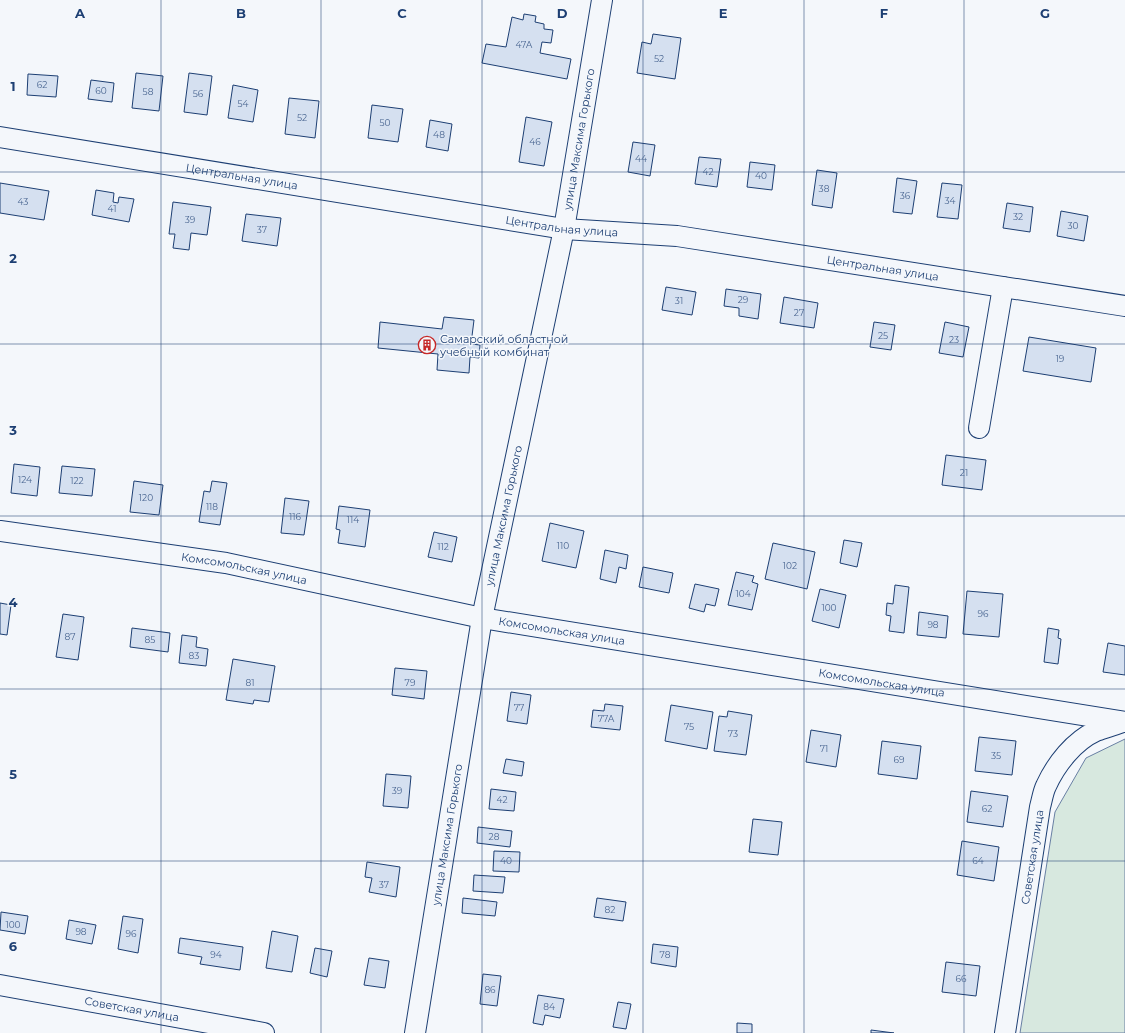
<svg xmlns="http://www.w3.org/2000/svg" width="1125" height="1033" font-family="Montserrat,sans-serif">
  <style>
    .green { fill: #d7e8df; stroke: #687fa3 }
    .building { fill: #d5e0f0; stroke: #1d3f73 }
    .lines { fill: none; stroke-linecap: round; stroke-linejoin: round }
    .minor-casing { stroke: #1d3f73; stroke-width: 22 }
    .minor { stroke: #f4f7fb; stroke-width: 20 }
    .grid { fill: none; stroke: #1d3f73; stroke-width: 1; stroke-opacity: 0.55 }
    .labels { text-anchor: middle; stroke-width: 3; stroke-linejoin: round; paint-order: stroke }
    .number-label { font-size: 9px; fill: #4b6792 }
    .street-label { font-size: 11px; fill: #1d3f73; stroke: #f4f7fb }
    .poi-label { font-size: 11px; fill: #1d3f73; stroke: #f4f7fb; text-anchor: start }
    .grid-label { font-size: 13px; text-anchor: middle; font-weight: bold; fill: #1d3f73; stroke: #f4f7fb; stroke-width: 3; stroke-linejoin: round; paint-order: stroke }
  </style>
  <rect width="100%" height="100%" fill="#f4f7fb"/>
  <path class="green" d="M 1125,739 L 1125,1033 L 1020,1033 L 1055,812 L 1086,758 Z"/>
  <path class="building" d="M 524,14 L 536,16 L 535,22 L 544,24 L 544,29 L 553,30 L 551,43 L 542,42 L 540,53 L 571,59 L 567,79 L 482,63 L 486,44 L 506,47 L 512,17 L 523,20 Z
    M 653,34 L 681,38 L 675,79 L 637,73 L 642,42 L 651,44 Z
    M 136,73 L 163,76 L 159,111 L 132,108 Z
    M 189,73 L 212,76 L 207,115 L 184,112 Z
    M 28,74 L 58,76 L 56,97 L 27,95 Z
    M 91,80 L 114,83 L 112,102 L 88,99 Z
    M 233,85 L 258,90 L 253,122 L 228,118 Z
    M 289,98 L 319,101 L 315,138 L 285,134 Z
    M 372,105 L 403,109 L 398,142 L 368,138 Z
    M 526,117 L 552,122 L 544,166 L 519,162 Z
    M 430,120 L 452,124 L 448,151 L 426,147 Z
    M 633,142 L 655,145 L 650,176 L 628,172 Z
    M 699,157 L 721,159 L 717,187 L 695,184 Z
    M 750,162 L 775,165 L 772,190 L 747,187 Z
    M 817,170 L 837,173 L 832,208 L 812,205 Z
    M 897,178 L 917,181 L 912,214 L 893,212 Z
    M 0,183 L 49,191 L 44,220 L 0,213 Z
    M 942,183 L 962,185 L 958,219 L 937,217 Z
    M 96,190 L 114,193 L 113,202 L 118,203 L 119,197 L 134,199 L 129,222 L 92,215 Z
    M 173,202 L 211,207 L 207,235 L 191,233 L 189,250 L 173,248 L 175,234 L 169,234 Z
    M 1007,203 L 1033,207 L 1030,232 L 1003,228 Z
    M 1061,211 L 1088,216 L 1084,241 L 1057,236 Z
    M 246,214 L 281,218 L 277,246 L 242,241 Z
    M 666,287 L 696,292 L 692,315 L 662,310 Z
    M 726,289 L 761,294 L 758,319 L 739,316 L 739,308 L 724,306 Z
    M 784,297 L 818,303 L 814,328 L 780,323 Z
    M 444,317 L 474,320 L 471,344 L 480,345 L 479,358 L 470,357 L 469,373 L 437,370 L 438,354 L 378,348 L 380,322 L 442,329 Z
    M 874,322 L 895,325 L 891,350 L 870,347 Z
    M 945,322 L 969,327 L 963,357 L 939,353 Z
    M 1029,337 L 1096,348 L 1091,382 L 1023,371 Z
    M 946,455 L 986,460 L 982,490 L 942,485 Z
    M 14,464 L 40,467 L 37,496 L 11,493 Z
    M 62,466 L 95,469 L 92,496 L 59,493 Z
    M 134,481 L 163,485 L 159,515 L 130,512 Z
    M 212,481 L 227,483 L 220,525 L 199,522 L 204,491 L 210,492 Z
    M 285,498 L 309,501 L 304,535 L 281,533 Z
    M 339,506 L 370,510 L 365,547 L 338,543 L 340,530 L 336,529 Z
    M 550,523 L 584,531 L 576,568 L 542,561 Z
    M 434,532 L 457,537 L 452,562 L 428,557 Z
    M 844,540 L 862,543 L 857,567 L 840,563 Z
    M 773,543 L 815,552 L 807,589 L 765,579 Z
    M 605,550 L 628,555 L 626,569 L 619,567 L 616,583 L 600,579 Z
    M 643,567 L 673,573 L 669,593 L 639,587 Z
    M 736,572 L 754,576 L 752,582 L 758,584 L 752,610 L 728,605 Z
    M 695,584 L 719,589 L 715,606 L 706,604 L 704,612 L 689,608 Z
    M 895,585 L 909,587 L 904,633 L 889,631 L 891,616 L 886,615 L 887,603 L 893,604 Z
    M 820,589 L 846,595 L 839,628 L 812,621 Z
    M 967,591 L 1003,594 L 999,637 L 963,634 Z
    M 0,603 L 11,605 L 7,635 L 0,634 Z
    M 919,612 L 948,616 L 946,638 L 917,635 Z
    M 63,614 L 84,617 L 78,660 L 56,657 Z
    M 132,628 L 170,633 L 168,652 L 130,647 Z
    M 1048,628 L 1059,630 L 1058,638 L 1061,639 L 1058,664 L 1044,662 Z
    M 182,635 L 197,637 L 196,647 L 208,649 L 206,666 L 179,663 Z
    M 1108,643 L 1125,646 L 1125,675 L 1103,672 Z
    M 233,659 L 275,666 L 269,702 L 254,700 L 253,704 L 226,700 Z
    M 395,668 L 427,671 L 424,699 L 392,695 Z
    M 511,692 L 531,695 L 527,724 L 507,721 Z
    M 605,704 L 623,706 L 620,730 L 591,727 L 593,710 L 604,711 Z
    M 671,705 L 713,712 L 707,749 L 665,741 Z
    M 728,711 L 752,715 L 746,755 L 714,751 L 719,716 L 727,717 Z
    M 811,730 L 841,735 L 836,767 L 806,762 Z
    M 979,737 L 1016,741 L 1012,775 L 975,771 Z
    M 882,741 L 921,746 L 917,779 L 878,774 Z
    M 506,759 L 524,762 L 522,776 L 503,773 Z
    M 386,774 L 411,776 L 408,808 L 383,806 Z
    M 491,789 L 516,792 L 514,811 L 489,809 Z
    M 971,791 L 1008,796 L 1003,827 L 967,822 Z
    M 753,819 L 782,822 L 778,855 L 749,852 Z
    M 478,827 L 512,831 L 510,847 L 477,843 Z
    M 962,841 L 999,847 L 994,881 L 957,875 Z
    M 494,851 L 520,852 L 519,872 L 493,871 Z
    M 367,862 L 400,867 L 396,897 L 369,892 L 372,878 L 365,877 Z
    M 474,875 L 505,877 L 503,893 L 473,891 Z
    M 463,898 L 497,902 L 495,916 L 462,913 Z
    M 597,898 L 626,902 L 623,921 L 594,917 Z
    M 1,912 L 28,916 L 25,934 L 0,930 Z
    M 123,916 L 143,919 L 138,953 L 118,949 Z
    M 69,920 L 96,925 L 92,944 L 66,939 Z
    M 272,931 L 298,936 L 292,972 L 266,968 Z
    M 180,938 L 243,947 L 240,970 L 200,964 L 202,957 L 178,953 Z
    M 653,944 L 678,947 L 676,967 L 651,963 Z
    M 315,948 L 332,951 L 327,977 L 310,973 Z
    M 369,958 L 389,961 L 385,988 L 364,985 Z
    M 946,962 L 980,966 L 976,996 L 942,992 Z
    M 483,974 L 501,976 L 497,1006 L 480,1004 Z
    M 538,995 L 564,999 L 560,1018 L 545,1015 L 543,1025 L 533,1023 Z
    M 618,1002 L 631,1004 L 626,1029 L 613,1027 Z
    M 737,1023 L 752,1024 L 752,1033 L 737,1033 Z
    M 871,1030 L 894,1033 L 871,1033 Z"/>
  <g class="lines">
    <defs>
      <g id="minor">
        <path id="s1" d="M 0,137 L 564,229 L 677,236 L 1125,306"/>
        <path d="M 979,428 L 1003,287"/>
        <path id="s2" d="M 0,531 L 226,563 L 482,618 L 1125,722"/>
        <path id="s3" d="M 0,985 L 264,1033"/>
        <path id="s4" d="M 415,1033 L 482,618 L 564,229 L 602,0"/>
        <path id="s5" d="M 1005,1033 L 1040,807 C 1042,800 1043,792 1046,786 C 1056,764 1074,741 1096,731 C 1103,728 1112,726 1120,723"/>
      </g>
    </defs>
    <use href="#minor" class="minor-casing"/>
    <use href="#minor" class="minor"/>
  </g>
  <path class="grid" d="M 161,0 L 161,1033M 321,0 L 321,1033M 482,0 L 482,1033M 643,0 L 643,1033M 804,0 L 804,1033M 964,0 L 964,1033M 0,172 L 1125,172M 0,344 L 1125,344M 0,516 L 1125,516M 0,689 L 1125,689M 0,861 L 1125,861"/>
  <defs>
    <symbol id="building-ring" viewBox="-11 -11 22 22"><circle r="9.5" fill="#f4f7fb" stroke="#c62828" stroke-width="1.5"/><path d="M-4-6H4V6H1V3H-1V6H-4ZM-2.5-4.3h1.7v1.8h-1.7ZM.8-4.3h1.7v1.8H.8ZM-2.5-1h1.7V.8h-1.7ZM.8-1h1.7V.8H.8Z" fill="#c62828"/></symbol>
  </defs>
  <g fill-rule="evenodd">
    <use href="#building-ring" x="417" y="335" width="20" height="20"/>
  </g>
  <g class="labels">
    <g class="number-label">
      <text x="524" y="48">47А</text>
      <text x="659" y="62">52</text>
      <text x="42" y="88">62</text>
      <text x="101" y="94">60</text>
      <text x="148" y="95">58</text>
      <text x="198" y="97">56</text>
      <text x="243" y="107">54</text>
      <text x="302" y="121">52</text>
      <text x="385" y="126">50</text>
      <text x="439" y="138">48</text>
      <text x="535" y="145">46</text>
      <text x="641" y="162">44</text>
      <text x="708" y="175">42</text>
      <text x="761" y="179">40</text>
      <text x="824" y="192">38</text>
      <text x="905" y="199">36</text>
      <text x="950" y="204">34</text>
      <text x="23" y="205">43</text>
      <text x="112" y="212">41</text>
      <text x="1018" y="220">32</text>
      <text x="190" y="223">39</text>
      <text x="1073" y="229">30</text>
      <text x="262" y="233">37</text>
      <text x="743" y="303">29</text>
      <text x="679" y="304">31</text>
      <text x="799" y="316">27</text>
      <text x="883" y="339">25</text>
      <text x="954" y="343">23</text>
      <text x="1060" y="362">19</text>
      <text x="964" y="476">21</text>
      <text x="25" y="483">124</text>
      <text x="77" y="484">122</text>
      <text x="146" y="501">120</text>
      <text x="212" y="510">118</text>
      <text x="295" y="520">116</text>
      <text x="353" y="523">114</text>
      <text x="563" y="549">110</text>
      <text x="443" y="550">112</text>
      <text x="790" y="569">102</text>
      <text x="743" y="597">104</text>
      <text x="829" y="611">100</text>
      <text x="983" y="617">96</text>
      <text x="933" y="628">98</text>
      <text x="70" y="640">87</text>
      <text x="150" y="643">85</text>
      <text x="194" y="659">83</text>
      <text x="250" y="686">81</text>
      <text x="410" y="686">79</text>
      <text x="519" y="711">77</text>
      <text x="606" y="722">77А</text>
      <text x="689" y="730">75</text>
      <text x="733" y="737">73</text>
      <text x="824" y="752">71</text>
      <text x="996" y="759">35</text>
      <text x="899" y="763">69</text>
      <text x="397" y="794">39</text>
      <text x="502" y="803">42</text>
      <text x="987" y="812">62</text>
      <text x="494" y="840">28</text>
      <text x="506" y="864">40</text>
      <text x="978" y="864">64</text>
      <text x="384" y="888">37</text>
      <text x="610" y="913">82</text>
      <text x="13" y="928">100</text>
      <text x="81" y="935">98</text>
      <text x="131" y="937">96</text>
      <text x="216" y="958">94</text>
      <text x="665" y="958">78</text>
      <text x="961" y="982">66</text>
      <text x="490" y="993">86</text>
      <text x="549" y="1010">84</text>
    </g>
    <g class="street-label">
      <text dy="4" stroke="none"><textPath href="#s4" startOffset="909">улица Максима Горького</textPath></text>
      <text dy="4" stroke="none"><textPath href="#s1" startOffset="245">Центральная улица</textPath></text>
      <text dy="4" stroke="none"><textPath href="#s1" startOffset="569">Центральная улица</textPath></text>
      <text dy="4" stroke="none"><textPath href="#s1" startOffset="893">Центральная улица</textPath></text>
      <text dy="4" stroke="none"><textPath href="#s4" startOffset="525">улица Максима Горького</textPath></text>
      <text dy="4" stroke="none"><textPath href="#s2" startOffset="247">Комсомольская улица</textPath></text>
      <text dy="4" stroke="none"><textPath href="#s2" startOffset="571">Комсомольская улица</textPath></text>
      <text dy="4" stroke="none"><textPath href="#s2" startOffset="895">Комсомольская улица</textPath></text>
      <text dy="4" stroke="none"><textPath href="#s4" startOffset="201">улица Максима Горького</textPath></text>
      <text dy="4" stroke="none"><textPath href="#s5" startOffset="178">Советская улица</textPath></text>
      <text dy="4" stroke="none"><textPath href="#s3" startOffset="134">Советская улица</textPath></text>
    </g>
    <g class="poi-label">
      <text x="440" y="343">Самарский областной<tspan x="440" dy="13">учебный комбинат</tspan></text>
    </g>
  </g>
  <g class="grid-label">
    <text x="80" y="18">A</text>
    <text x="241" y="18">B</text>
    <text x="402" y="18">C</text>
    <text x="562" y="18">D</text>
    <text x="723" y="18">E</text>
    <text x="884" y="18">F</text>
    <text x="1045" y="18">G</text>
    <text x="13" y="91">1</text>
    <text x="13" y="263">2</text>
    <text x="13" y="435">3</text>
    <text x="13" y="607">4</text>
    <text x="13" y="779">5</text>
    <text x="13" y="951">6</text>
  </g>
</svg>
